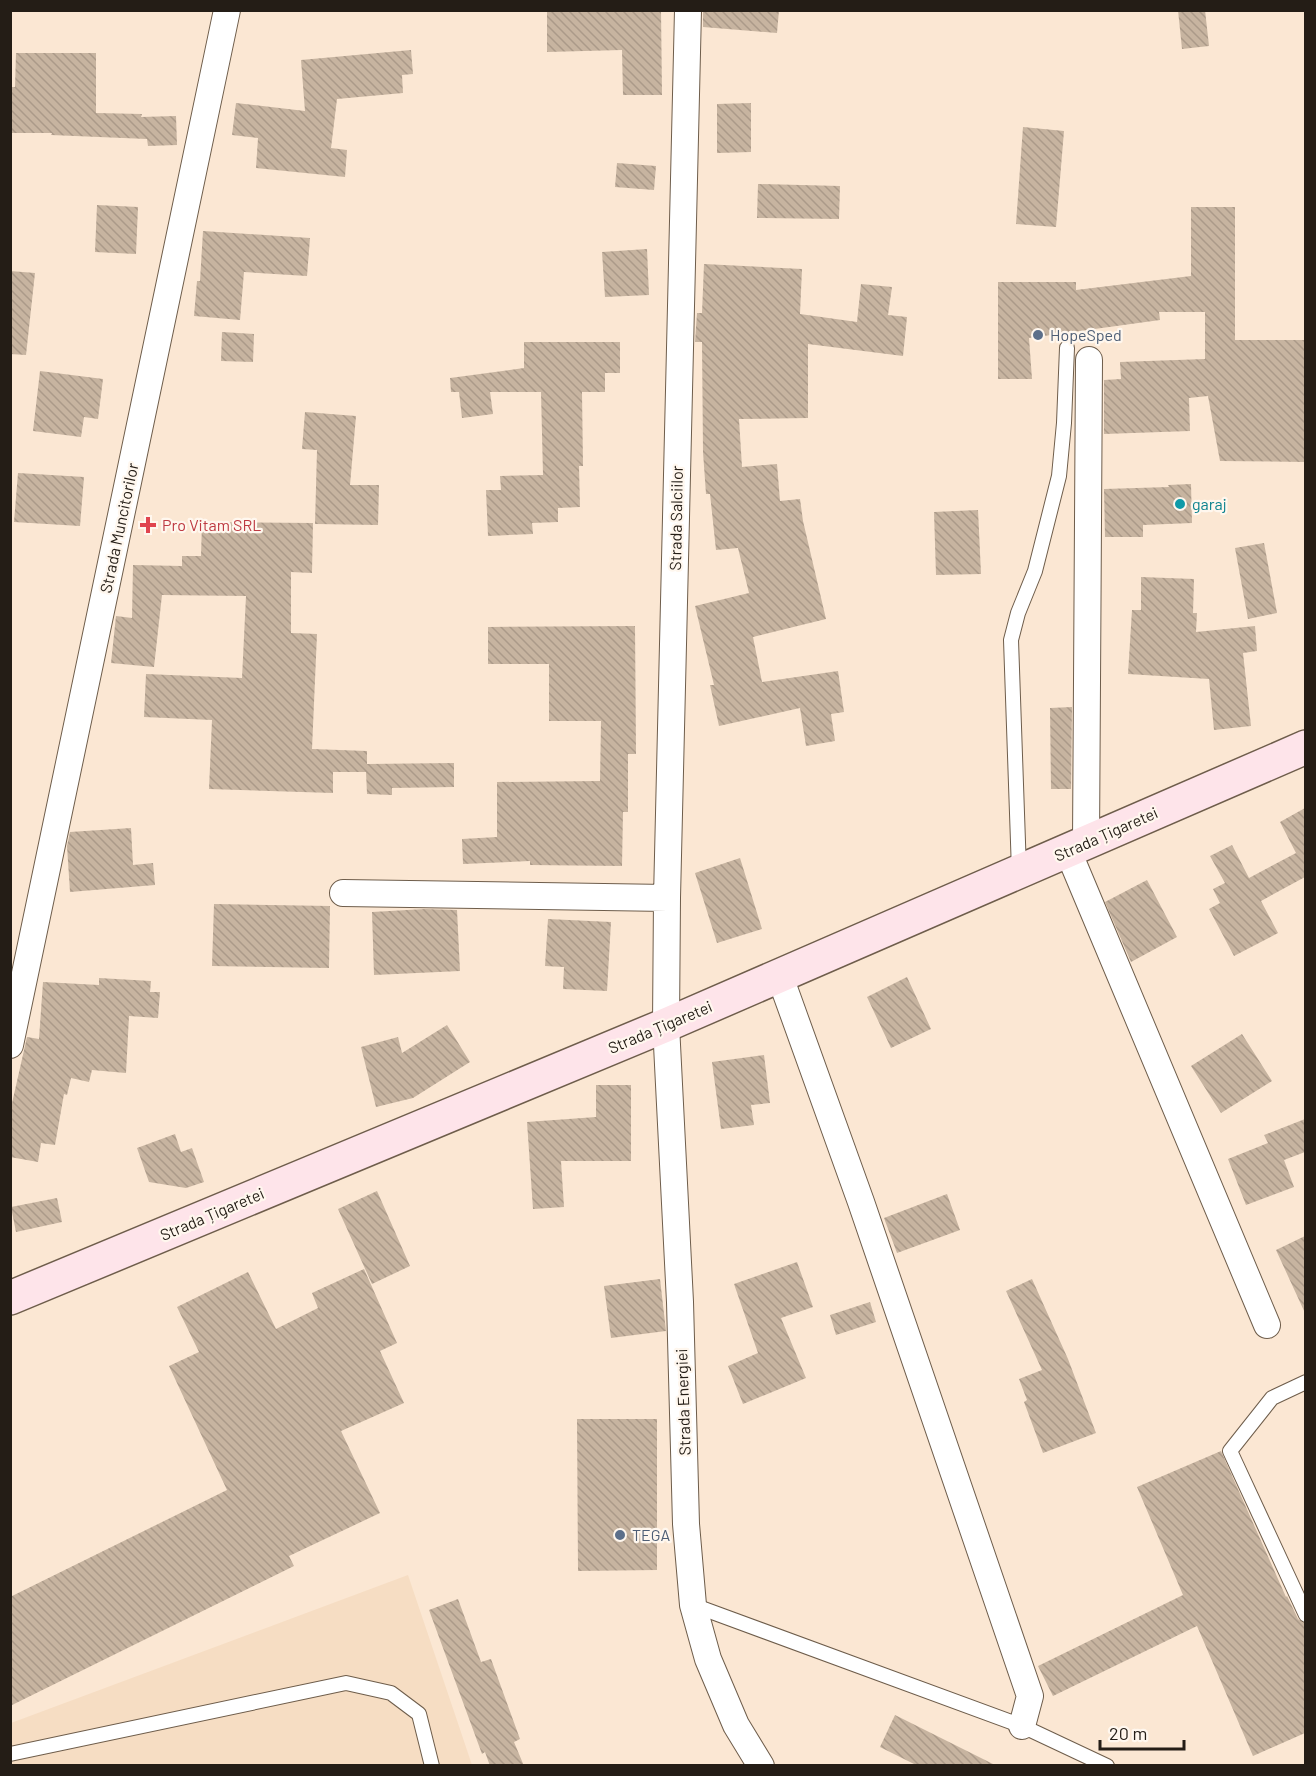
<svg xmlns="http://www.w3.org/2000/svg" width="1316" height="1776" font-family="Barlow,sans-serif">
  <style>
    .built { fill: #f6ddc3 }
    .building { fill: url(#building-back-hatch) }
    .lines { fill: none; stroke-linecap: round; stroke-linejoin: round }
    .lane-casing { stroke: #6e5d4b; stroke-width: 16 }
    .street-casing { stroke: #6e5d4b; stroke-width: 28 }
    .secondary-casing { stroke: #6e5d4b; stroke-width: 36 }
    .lane { stroke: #fff; stroke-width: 14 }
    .street { stroke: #fff; stroke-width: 26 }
    .secondary { stroke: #fee4ea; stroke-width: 33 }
    .service-dot { fill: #5c6f8a; stroke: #fff7ee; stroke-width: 2 }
    .culture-dot { fill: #0f9aa8; stroke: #fff7ee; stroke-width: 2 }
    .health-dot { fill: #e0444e; stroke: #fff7ee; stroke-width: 2 }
    .labels { text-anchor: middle; stroke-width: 4.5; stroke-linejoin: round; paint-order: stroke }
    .service-label { font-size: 16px; fill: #4e5e75; stroke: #fff7ee; text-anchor: start }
    .culture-label { font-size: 16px; fill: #0d838f; stroke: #fff7ee; text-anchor: start }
    .street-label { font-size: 16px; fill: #241d16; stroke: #fff7ee }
    .health-label { font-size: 16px; fill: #be3a42; stroke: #fff7ee; text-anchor: start }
  </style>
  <defs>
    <pattern id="building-back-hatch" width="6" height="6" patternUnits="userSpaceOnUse" patternTransform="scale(1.5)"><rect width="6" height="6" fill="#c7b4a0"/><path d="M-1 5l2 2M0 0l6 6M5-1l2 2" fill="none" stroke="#ab9a89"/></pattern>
  </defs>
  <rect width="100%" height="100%" fill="#fbe7d3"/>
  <path class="built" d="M 408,1575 L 472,1765 L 11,1766 L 11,1723 Z"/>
  <path class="building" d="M 547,10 L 661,10 L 662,95 L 623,95 L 622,50 L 547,52 Z
    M 703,10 L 779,10 L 777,33 L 703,27 Z
    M 1178,10 L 1205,10 L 1209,46 L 1182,49 Z
    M 411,50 L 413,74 L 402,75 L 403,93 L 337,99 L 331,148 L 347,150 L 345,177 L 256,168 L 258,138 L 232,135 L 236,103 L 305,111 L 301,60 Z
    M 16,53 L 96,53 L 96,113 L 142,114 L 141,117 L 176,116 L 177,145 L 148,146 L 147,139 L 51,135 L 52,133 L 10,133 L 10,87 L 15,87 Z
    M 751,103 L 751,152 L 717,153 L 717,104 Z
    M 1023,127 L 1064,131 L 1056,227 L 1016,224 Z
    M 617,163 L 656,166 L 654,190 L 615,187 Z
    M 758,184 L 840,186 L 839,219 L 757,218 Z
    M 97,205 L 138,207 L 136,254 L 95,252 Z
    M 1191,207 L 1235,207 L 1235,340 L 1305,340 L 1305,462 L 1220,461 L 1208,396 L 1189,398 L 1190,431 L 1104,434 L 1104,380 L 1121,379 L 1120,362 L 1205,359 L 1205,312 L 1159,312 L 1160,320 L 1029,338 L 1032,379 L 998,379 L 998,282 L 1076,282 L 1076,290 L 1191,276 Z
    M 203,231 L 310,238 L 307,276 L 244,272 L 240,320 L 194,316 L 197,281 L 200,281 Z
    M 647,249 L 649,295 L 605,297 L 602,252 Z
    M 704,264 L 802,269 L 800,314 L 857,322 L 861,284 L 892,287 L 888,315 L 907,317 L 903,356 L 808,344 L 808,418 L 739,419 L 742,467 L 777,464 L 780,501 L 800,499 L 803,521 L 826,619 L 753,637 L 762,682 L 838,671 L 844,712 L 831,714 L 835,741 L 806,746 L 800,708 L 719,726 L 710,685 L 714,685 L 695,606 L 749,593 L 738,548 L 716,550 L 710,494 L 706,494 L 703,452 L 702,342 L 695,342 L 697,313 L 702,313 Z
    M 10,271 L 35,273 L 26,355 L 10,354 Z
    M 222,332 L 254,334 L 253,362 L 221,361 Z
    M 524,342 L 620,342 L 620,373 L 605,373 L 605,392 L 582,392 L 583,466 L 579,466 L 580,507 L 558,508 L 558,522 L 532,523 L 533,534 L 488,536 L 486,490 L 501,490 L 500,476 L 543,475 L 541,392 L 490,392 L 493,414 L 462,418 L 459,392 L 451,392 L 450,378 L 524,368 Z
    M 40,371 L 103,379 L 98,419 L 84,417 L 81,437 L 33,431 Z
    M 305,412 L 356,416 L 350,485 L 379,485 L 378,525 L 315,524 L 317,450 L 302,449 Z
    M 18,473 L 84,477 L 80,526 L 14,522 Z
    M 1191,484 L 1192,523 L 1143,525 L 1143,537 L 1105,537 L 1104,489 L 1169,487 L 1168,485 Z
    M 978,510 L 981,574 L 936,575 L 934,512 Z
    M 202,522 L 313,523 L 312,573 L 291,572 L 291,633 L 317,634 L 312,749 L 367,751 L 367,764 L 454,763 L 454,787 L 392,788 L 392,795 L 367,794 L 366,772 L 333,772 L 333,793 L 209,789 L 212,720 L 144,717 L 146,674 L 242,678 L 246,596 L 162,595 L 154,667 L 111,663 L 116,616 L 132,618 L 133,565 L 182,566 L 182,556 L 201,556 Z
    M 1264,543 L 1277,613 L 1248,619 L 1235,548 Z
    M 1141,577 L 1194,579 L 1193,613 L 1197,613 L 1196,632 L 1255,626 L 1257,651 L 1243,653 L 1251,726 L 1214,730 L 1209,679 L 1128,674 L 1132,610 L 1141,610 Z
    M 635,626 L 636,754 L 628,754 L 628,812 L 623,812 L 622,866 L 530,865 L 530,861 L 463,864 L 462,839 L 497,837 L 497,782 L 600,781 L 601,721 L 549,721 L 549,664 L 488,664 L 488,627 Z
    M 1072,707 L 1071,789 L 1051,789 L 1050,708 Z
    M 1305,808 L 1305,877 L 1261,901 L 1278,933 L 1234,956 L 1209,909 L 1220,903 L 1213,889 L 1225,883 L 1210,856 L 1232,845 L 1249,878 L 1296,853 L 1280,822 Z
    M 131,828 L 133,865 L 153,863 L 155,885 L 70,892 L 67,846 L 70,832 Z
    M 740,858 L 762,929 L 717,943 L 695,873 Z
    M 1147,880 L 1177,937 L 1131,962 L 1105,902 Z
    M 214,904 L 330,906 L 329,968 L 212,966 Z
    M 425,909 L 457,910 L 460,971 L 374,975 L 372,912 Z
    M 548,919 L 611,922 L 607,991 L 563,989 L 564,967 L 545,966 Z
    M 907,977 L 931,1029 L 891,1048 L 867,997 Z
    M 99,978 L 151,981 L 150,992 L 160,992 L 158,1018 L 129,1016 L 126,1073 L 92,1070 L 89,1082 L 71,1078 L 67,1095 L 64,1094 L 55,1145 L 41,1143 L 38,1162 L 10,1157 L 10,1112 L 27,1037 L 39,1039 L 43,982 L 99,985 Z
    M 447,1025 L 470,1062 L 413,1098 L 376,1107 L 361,1047 L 398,1037 L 402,1053 Z
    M 1242,1034 L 1272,1081 L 1221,1113 L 1191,1066 Z
    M 764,1055 L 770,1103 L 751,1105 L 754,1125 L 721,1129 L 712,1062 Z
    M 596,1085 L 631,1085 L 631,1161 L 561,1161 L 564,1207 L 533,1209 L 527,1122 L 596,1117 Z
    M 1305,1119 L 1305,1152 L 1284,1160 L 1294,1187 L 1246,1205 L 1228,1159 L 1268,1143 L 1264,1135 Z
    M 175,1134 L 181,1152 L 192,1148 L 204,1182 L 186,1188 L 149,1182 L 137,1148 Z
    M 377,1191 L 410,1266 L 372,1284 L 338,1209 Z
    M 947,1194 L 960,1230 L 897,1253 L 884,1218 Z
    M 57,1198 L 62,1222 L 16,1232 L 11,1207 Z
    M 1305,1236 L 1305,1313 L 1276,1250 Z
    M 797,1262 L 813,1307 L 781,1318 L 806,1378 L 743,1404 L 728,1366 L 758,1353 L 734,1284 Z
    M 364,1269 L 397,1343 L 380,1351 L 404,1403 L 341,1431 L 380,1513 L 289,1556 L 294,1566 L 10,1706 L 10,1597 L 227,1490 L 169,1366 L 199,1352 L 177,1307 L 248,1272 L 276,1329 L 318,1308 L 312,1293 Z
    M 660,1279 L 666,1331 L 611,1338 L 604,1286 Z
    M 1032,1279 L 1068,1359 L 1096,1433 L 1043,1453 L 1024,1402 L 1027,1400 L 1019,1379 L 1042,1370 L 1006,1291 Z
    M 870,1302 L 876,1322 L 836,1335 L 830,1315 Z
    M 577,1419 L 657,1419 L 657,1570 L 578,1571 Z
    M 1221,1451 L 1286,1597 L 1287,1596 L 1298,1619 L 1305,1624 L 1305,1733 L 1253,1756 L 1197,1626 L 1053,1696 L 1038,1666 L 1183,1595 L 1137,1487 Z
    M 458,1599 L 481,1662 L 491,1659 L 520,1739 L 514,1742 L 524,1766 L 490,1766 L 485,1752 L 482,1754 L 429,1610 Z
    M 895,1715 L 997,1766 L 918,1766 L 880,1747 Z"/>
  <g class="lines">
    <defs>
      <path id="lane" d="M 1019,871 L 1011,640 L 1018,613 L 1035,571 L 1059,476 L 1064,423 L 1067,348
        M 1306,1382 L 1272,1398 L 1230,1451 L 1306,1615
        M 693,1605 L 1022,1726 L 1107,1766
        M 10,1754 L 346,1683 L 391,1693 L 419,1714 L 432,1766"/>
      <path id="street" d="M 688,10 L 667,898 L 666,1025 L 680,1302 L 686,1524 L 693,1605 L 708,1659 L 736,1725 L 761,1766
        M 1086,842 L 1089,360
        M 1068,851 L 1267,1325
        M 343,893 L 667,898
        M 779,974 L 861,1202 L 1030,1696 L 1022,1726
        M 10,1045 L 227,10"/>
      <path id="secondary" d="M 10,1298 L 666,1025 L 1306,747"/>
    </defs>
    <use href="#lane" class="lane-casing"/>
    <use href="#street" class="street-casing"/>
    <use href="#secondary" class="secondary-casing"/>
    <use href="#lane" class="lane"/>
    <use href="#street" class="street"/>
    <use href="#secondary" class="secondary"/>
  </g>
  <g class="service-dot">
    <circle cx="1038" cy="335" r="6"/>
    <circle cx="620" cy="1535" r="6"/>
  </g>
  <circle class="culture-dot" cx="1180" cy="504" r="6"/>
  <path class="health-dot" d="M145 516h6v6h6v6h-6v6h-6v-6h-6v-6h6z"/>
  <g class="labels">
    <g class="service-label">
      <text x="1050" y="341">HopeSped</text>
      <text x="632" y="1541">TEGA</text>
    </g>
    <g class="culture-label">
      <text x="1192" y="510">garaj</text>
    </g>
    <g class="street-label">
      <text transform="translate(676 518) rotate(-89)" y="6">Strada Salciilor</text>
      <text transform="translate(119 528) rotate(-78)" y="6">Strada Muncitorilor</text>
      <text transform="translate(1106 834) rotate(-24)" y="6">Strada Țigaretei</text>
      <text transform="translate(660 1027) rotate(-23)" y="6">Strada Țigaretei</text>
      <text transform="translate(212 1214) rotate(-23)" y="6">Strada Țigaretei</text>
      <text transform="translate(683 1402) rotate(-92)" y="6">Strada Energiei</text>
    </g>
    <g class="health-label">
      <text x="162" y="531">Pro Vitam SRL</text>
    </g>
  </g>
  <rect width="1316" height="1776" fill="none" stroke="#241d16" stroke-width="24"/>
  <path d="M1100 1740v9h84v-9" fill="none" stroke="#241d16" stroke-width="3"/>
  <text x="1109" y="1740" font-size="18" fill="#241d16" stroke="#fff7ee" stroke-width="4.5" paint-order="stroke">20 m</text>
</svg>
